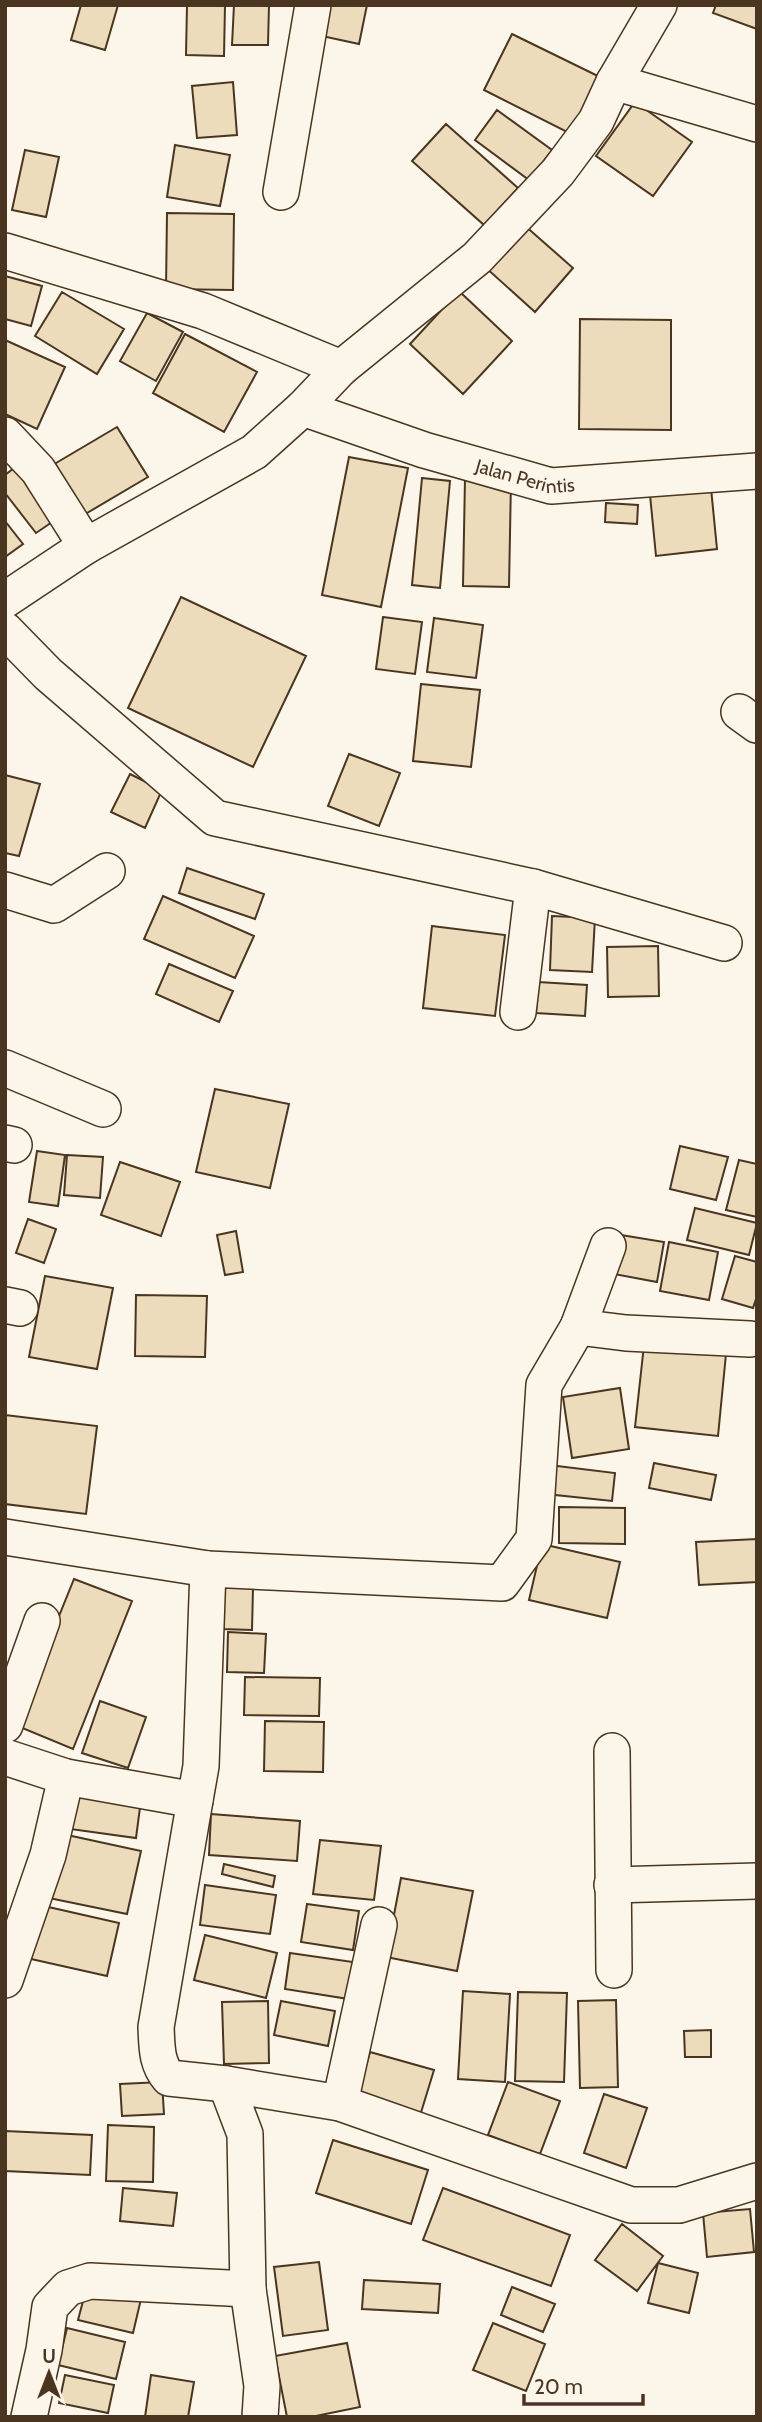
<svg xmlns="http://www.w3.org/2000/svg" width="762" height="2422" font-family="Cabin,sans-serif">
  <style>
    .building { fill: #ecdcbc; stroke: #4a3520; stroke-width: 2 }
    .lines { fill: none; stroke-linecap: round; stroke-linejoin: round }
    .minor-casing { stroke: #4a3520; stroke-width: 38 }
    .minor { stroke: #fbf6e9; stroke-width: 35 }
    .labels { text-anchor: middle; stroke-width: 5; stroke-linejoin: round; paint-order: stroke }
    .street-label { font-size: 19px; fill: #4a3520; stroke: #fbf6e9 }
  </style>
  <rect width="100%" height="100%" fill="#fbf6e9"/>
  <path class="building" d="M 81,5 L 118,5 L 105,50 L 71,40 Z
    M 187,5 L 225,5 L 224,56 L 186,55 Z
    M 234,5 L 269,5 L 268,45 L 232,45 Z
    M 328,5 L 367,5 L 359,44 L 322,36 Z
    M 716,5 L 757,5 L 757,29 L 713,13 Z
    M 512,34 L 602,78 L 573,135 L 484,90 Z
    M 233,82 L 237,135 L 197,138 L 192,86 Z
    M 635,102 L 692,142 L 653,196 L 596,156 Z
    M 497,110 L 552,150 L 529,180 L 475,140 Z
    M 446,124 L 518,188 L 484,225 L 412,161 Z
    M 175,145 L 230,155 L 220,206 L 167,197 Z
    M 25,150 L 59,157 L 46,217 L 12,210 Z
    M 167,213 L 234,214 L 233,290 L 166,289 Z
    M 523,224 L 573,268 L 535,312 L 485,267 Z
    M 5,276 L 42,286 L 31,326 L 5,319 Z
    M 459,291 L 512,341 L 463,394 L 410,344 Z
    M 62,292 L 124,329 L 97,374 L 35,336 Z
    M 147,313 L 183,332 L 156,381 L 120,361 Z
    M 580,319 L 671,320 L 671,430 L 579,429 Z
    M 185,334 L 257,372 L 224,432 L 153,393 Z
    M 5,340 L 65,367 L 37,429 L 5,414 Z
    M 117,427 L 148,477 L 82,516 L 51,466 Z
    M 349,457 L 408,468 L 381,607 L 322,595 Z
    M 18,465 L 58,518 L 36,533 L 5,493 L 5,475 Z
    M 422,478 L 450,481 L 440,588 L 412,585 Z
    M 465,478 L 511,480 L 509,587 L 463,586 Z
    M 711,488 L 717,549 L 656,556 L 650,495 Z
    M 606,503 L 638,505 L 637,524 L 605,522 Z
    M 5,521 L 23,544 L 5,557 Z
    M 181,597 L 306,656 L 253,767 L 128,708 Z
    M 383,617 L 422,622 L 415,674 L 376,669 Z
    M 434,618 L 483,625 L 476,678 L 427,672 Z
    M 421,684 L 480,690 L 471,767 L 413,761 Z
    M 349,754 L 400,773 L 379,826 L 328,806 Z
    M 130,774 L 162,790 L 145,828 L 111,812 Z
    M 5,775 L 40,784 L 19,856 L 5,853 Z
    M 187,868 L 264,894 L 255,919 L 179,893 Z
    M 163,896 L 254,936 L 235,978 L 144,939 Z
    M 552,916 L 595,918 L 592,972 L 550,970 Z
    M 432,926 L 505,935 L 495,1016 L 423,1008 Z
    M 658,946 L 659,996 L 608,997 L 607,947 Z
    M 169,964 L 233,991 L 219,1022 L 156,994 Z
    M 538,982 L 587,985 L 585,1016 L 536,1013 Z
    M 215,1089 L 289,1104 L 270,1188 L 196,1172 Z
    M 680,1146 L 728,1157 L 716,1200 L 670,1189 Z
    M 37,1151 L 65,1155 L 58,1206 L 29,1202 Z
    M 67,1155 L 103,1157 L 100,1198 L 64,1195 Z
    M 739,1160 L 757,1164 L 757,1217 L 726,1210 Z
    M 120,1162 L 180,1182 L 161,1236 L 101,1215 Z
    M 695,1208 L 757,1223 L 749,1255 L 687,1240 Z
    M 28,1219 L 56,1229 L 44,1263 L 16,1253 Z
    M 236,1231 L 243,1272 L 225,1275 L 217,1235 Z
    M 621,1235 L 664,1242 L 657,1282 L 614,1274 Z
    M 669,1242 L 718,1252 L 709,1300 L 660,1291 Z
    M 735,1256 L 757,1262 L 757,1296 L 753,1308 L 722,1299 Z
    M 45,1276 L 113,1288 L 97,1369 L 29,1357 Z
    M 136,1295 L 207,1296 L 205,1357 L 135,1356 Z
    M 644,1345 L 726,1354 L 718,1436 L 635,1427 Z
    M 620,1388 L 629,1449 L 572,1458 L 563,1397 Z
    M 5,1415 L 97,1426 L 86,1514 L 5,1504 Z
    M 654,1463 L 716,1475 L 711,1500 L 649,1488 Z
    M 549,1465 L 615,1473 L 612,1501 L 546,1494 Z
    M 559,1507 L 625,1508 L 625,1544 L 559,1543 Z
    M 757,1539 L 757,1582 L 699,1585 L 696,1542 Z
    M 542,1544 L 620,1562 L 607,1618 L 529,1600 Z
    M 74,1579 L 132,1601 L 73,1749 L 15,1725 Z
    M 222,1588 L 253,1588 L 252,1630 L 221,1629 Z
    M 228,1632 L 266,1634 L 264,1673 L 227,1672 Z
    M 245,1677 L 320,1678 L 319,1716 L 244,1715 Z
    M 100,1701 L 146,1717 L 128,1768 L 82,1753 Z
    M 265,1721 L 324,1722 L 323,1772 L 264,1771 Z
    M 68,1791 L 141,1800 L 136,1838 L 63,1828 Z
    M 211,1814 L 300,1821 L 297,1861 L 209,1855 Z
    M 58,1833 L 141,1851 L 127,1914 L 44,1897 Z
    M 320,1840 L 381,1846 L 374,1900 L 313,1894 Z
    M 224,1864 L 275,1876 L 273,1887 L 222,1874 Z
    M 401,1878 L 473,1891 L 457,1971 L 386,1957 Z
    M 205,1885 L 276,1895 L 270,1934 L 200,1925 Z
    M 307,1904 L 359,1911 L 353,1950 L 301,1942 Z
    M 44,1906 L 119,1923 L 107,1976 L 31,1959 Z
    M 205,1935 L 277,1953 L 266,1998 L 194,1980 Z
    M 290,1953 L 360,1963 L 355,2000 L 285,1989 Z
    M 463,1991 L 510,1994 L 505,2082 L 458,2079 Z
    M 518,1992 L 567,1993 L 564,2082 L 515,2081 Z
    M 616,2000 L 618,2087 L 580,2088 L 578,2001 Z
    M 268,2001 L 269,2063 L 224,2064 L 222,2002 Z
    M 281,2001 L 335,2011 L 328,2046 L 274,2035 Z
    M 711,2030 L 711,2057 L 685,2057 L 684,2031 Z
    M 370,2052 L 434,2070 L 419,2119 L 356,2101 Z
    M 162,2082 L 164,2114 L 122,2116 L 120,2084 Z
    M 508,2082 L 560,2101 L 540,2154 L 488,2135 Z
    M 604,2094 L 647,2108 L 626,2168 L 584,2153 Z
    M 108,2125 L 154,2127 L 153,2182 L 106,2181 Z
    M 5,2131 L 92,2135 L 90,2175 L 5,2171 Z
    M 333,2140 L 428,2170 L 411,2224 L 316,2193 Z
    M 123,2188 L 177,2193 L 173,2226 L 120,2221 Z
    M 443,2188 L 570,2235 L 551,2286 L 423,2240 Z
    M 750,2209 L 754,2252 L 707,2257 L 703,2213 Z
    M 622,2224 L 663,2256 L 637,2291 L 595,2260 Z
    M 319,2262 L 328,2330 L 283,2336 L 274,2267 Z
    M 658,2263 L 698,2273 L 689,2313 L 648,2303 Z
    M 364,2280 L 440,2284 L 438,2313 L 362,2309 Z
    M 87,2286 L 141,2299 L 133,2333 L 78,2320 Z
    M 512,2287 L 555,2304 L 543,2332 L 501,2315 Z
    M 493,2323 L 545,2344 L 526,2391 L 473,2370 Z
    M 67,2328 L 125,2342 L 116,2379 L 58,2365 Z
    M 347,2343 L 360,2407 L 311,2417 L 287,2417 L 275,2356 Z
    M 65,2375 L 114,2385 L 108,2413 L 59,2403 Z
    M 151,2375 L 194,2382 L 188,2417 L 145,2417 Z"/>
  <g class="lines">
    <defs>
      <g id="minor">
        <path d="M 614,82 L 757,124"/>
        <path d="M 281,192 L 313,5"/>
        <path d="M 5,251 L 203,311 L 341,368"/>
        <path id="s1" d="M 303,408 L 424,450 L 551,486 L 757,471"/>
        <path d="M 5,435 L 38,470 L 86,546"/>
        <path d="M 5,600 L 86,546 L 254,452 L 303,408 L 341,368 L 477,258 L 558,172 L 596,121 L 614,82 L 659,5"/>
        <path d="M 5,630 L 48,674 L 215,818 L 533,887 L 724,943"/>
        <path d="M 739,712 L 757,725"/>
        <path d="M 5,890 L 54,905 L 107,871"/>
        <path d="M 518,1012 L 533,887"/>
        <path d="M 5,1068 L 103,1109"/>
        <path d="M 5,1143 L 14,1145"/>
        <path d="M 5,1305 L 20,1308"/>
        <path d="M 578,1327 L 626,1333 L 750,1339"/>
        <path d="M 5,1537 L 208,1569 L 502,1583 L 534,1539 L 544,1385 L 578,1327 L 608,1246"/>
        <path d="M 5,1725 L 42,1621"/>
        <path d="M 612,1751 L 614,1970"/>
        <path d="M 5,1757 L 66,1777 L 195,1800 L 201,1766 L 208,1569"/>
        <path d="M 195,1800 L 156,2027 C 157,2046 156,2063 169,2078 L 226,2084"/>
        <path d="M 612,1885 L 757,1881"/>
        <path d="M 5,1980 L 48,1855 L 66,1777"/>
        <path d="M 340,2103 L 379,1925"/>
        <path d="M 29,2417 L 44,2350 L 50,2307 L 68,2288 L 90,2281 L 248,2289"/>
        <path d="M 260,2417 L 262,2386 L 248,2289 L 245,2134 L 226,2084 L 340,2103 L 631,2205 L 679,2205 L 757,2181"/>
      </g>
    </defs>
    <use href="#minor" class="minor-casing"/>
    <use href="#minor" class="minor"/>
  </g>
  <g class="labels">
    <g class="street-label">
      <text dy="7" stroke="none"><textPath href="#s1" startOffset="233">Jalan Perintis</textPath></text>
    </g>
  </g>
  <rect width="762" height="2422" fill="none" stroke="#4a3520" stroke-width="14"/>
  <g transform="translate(49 2373)" stroke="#fbf6e9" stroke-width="5" paint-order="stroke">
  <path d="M0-5L12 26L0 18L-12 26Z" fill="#4a3520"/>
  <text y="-10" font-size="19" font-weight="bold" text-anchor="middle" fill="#4a3520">U</text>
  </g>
  <path d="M524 2394v10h119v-10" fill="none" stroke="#4a3520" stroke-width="3.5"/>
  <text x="534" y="2394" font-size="21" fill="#4a3520" stroke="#fbf6e9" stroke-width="5" paint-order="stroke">20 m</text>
</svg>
